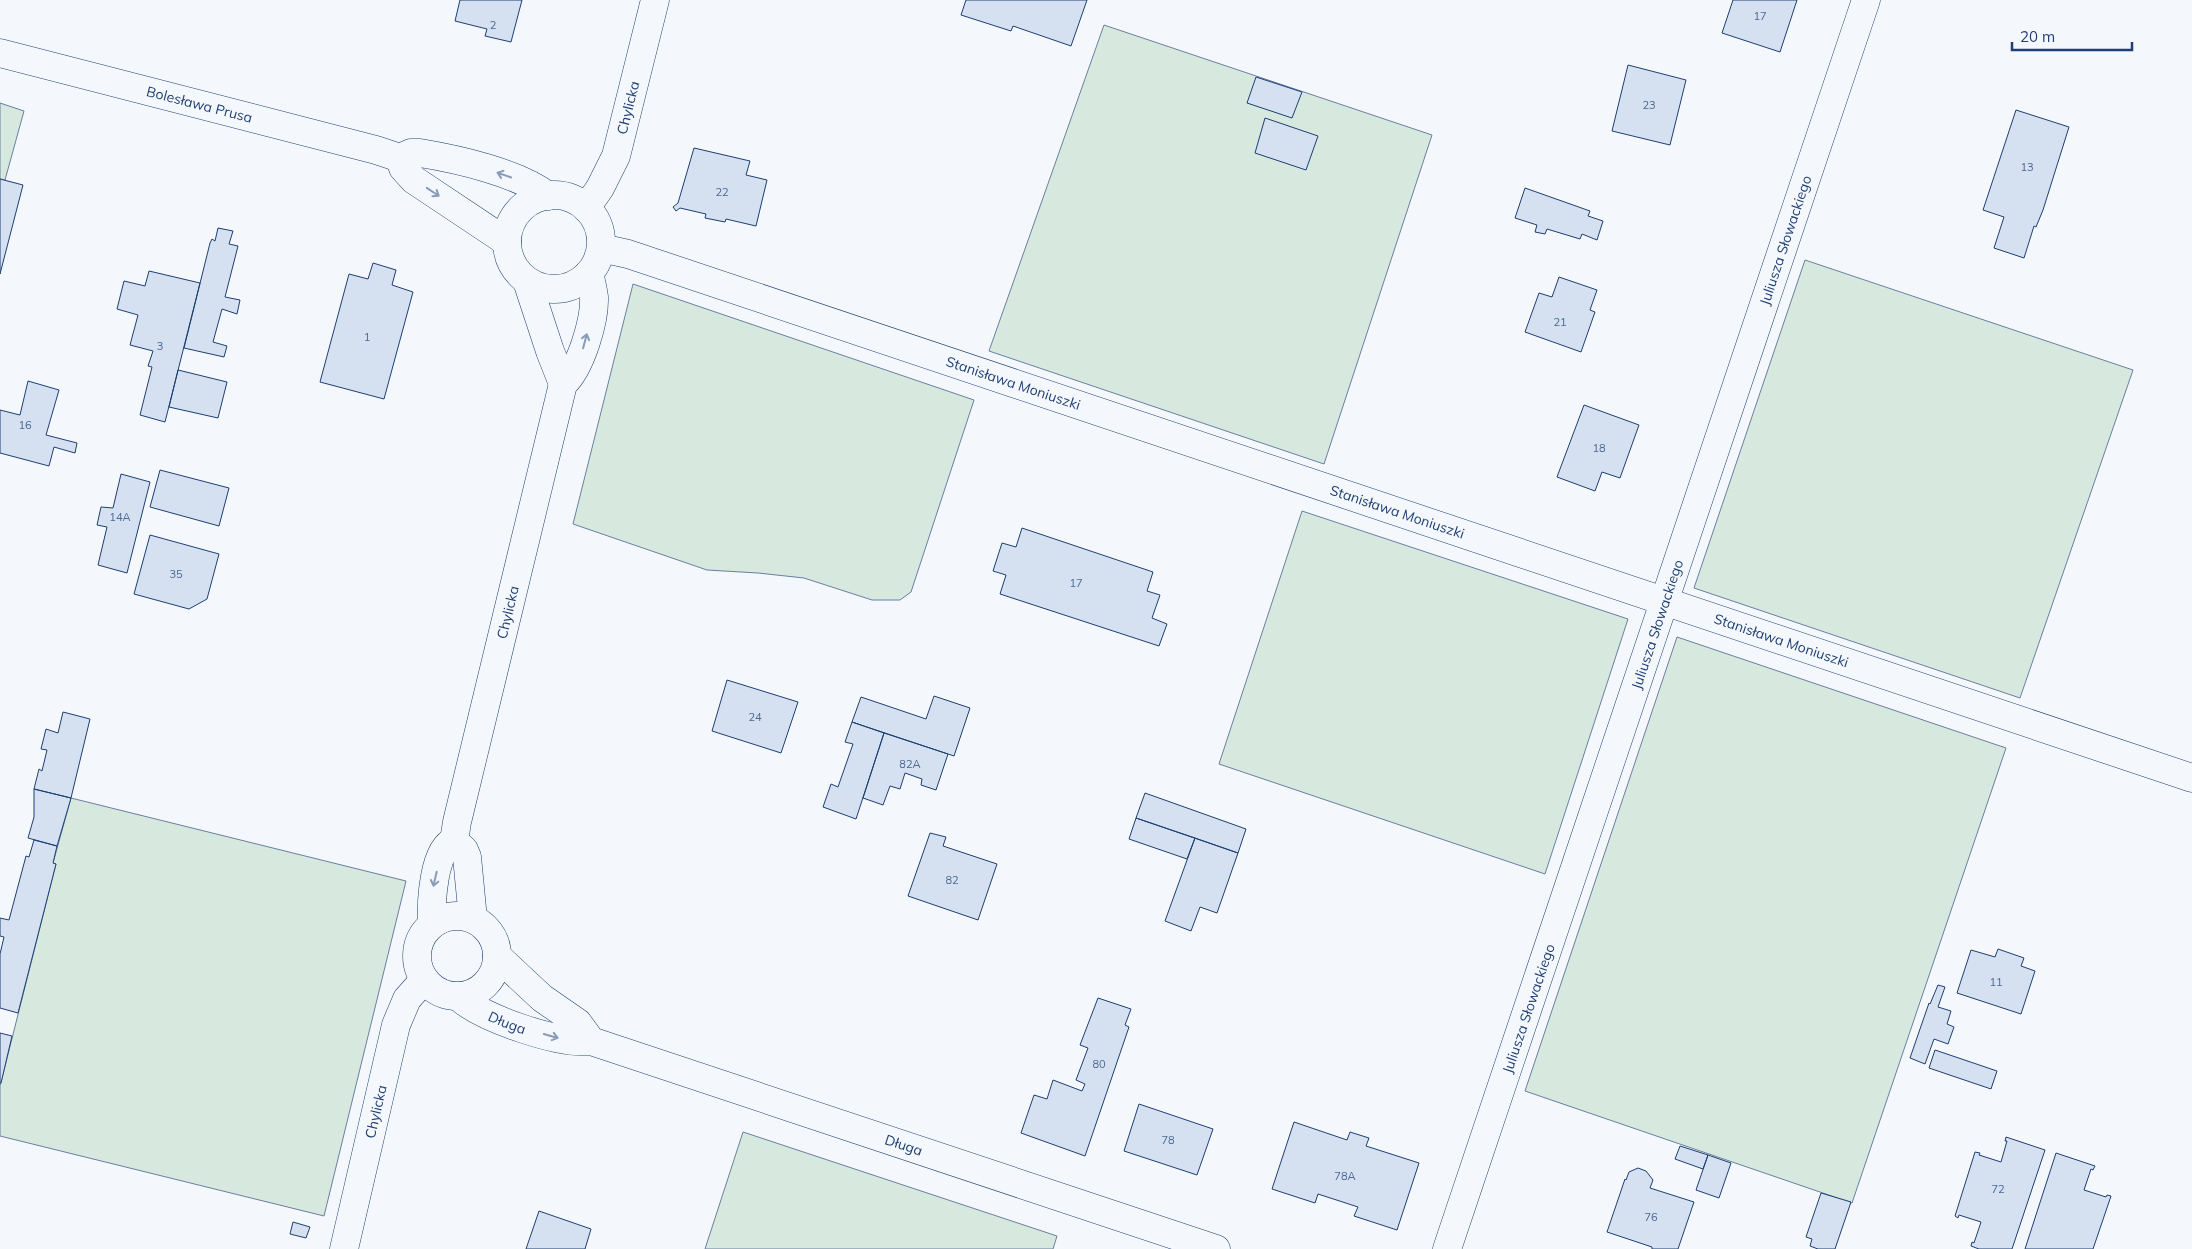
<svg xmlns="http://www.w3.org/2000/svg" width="2192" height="1249" font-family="Mulish,sans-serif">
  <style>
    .green { fill: #d7e8df; stroke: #687fa3 }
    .building { fill: #d5e0f0; stroke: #1d3f73 }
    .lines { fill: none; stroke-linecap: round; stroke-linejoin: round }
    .street-casing { stroke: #1d3f73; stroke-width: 29 }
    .secondary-casing { stroke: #1d3f73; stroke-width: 29 }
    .street { stroke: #f4f7fb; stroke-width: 28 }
    .secondary { stroke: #f4f7fb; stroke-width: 28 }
    .oneway { stroke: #889bb7 }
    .labels { text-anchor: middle; stroke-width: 4; stroke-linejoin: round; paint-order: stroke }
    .number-label { font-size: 11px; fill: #4b6792 }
    .street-label { font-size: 14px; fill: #1d3f73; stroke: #f4f7fb }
  </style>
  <rect width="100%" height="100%" fill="#f4f7fb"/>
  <path class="green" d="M 1104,25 L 1432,135 L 1324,464 L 989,351 Z
    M 0,103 L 24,111 L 5,180 L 0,179 Z
    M 1805,260 L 2133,370 L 2020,698 L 1694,588 Z
    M 633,284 L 974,400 L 911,592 L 900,600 L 872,600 L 804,578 L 758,573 L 707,570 L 573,524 Z
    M 1302,511 L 1628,619 L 1545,874 L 1219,764 Z
    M 1677,637 L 2006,748 L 1852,1203 L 1525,1091 Z
    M 71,798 L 406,881 L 324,1216 L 0,1136 L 0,1086 L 56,864 L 53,863 Z
    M 743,1132 L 1057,1236 L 1053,1249 L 705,1249 Z"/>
  <path class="building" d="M 460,0 L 522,0 L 511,42 L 485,36 L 487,29 L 455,21 Z
    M 966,0 L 1087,0 L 1071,46 L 1013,26 L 1011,31 L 961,15 Z
    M 1733,0 L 1797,0 L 1780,52 L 1722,33 Z
    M 1628,65 L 1686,80 L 1670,145 L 1612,131 Z
    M 1256,77 L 1302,92 L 1292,118 L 1247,103 Z
    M 2016,110 L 2069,127 L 2043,210 L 2036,227 L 2034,226 L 2024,258 L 1994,248 L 2004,217 L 1983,210 Z
    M 1265,118 L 1318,136 L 1306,170 L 1255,153 Z
    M 694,148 L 750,161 L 746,175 L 767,180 L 756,226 L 726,219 L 725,222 L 705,218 L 706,214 L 680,208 L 676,211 L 673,207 L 678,203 Z
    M 0,179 L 23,185 L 0,274 Z
    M 1525,188 L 1590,211 L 1588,216 L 1603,221 L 1597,240 L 1582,234 L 1580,239 L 1547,229 L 1545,234 L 1535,232 L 1537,225 L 1515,218 Z
    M 218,228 L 233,231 L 229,244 L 238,246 L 225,297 L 240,300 L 237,314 L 222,309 L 213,342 L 227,346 L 224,357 L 184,348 L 210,243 L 212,239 L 215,241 Z
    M 373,263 L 396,270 L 392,285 L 413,292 L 384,399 L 320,382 L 349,274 L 368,279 Z
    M 149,271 L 200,283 L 165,422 L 140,415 L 152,367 L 148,366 L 153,351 L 130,345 L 138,315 L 117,309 L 124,281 L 145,286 Z
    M 1559,277 L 1597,290 L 1590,310 L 1595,312 L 1581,352 L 1525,332 L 1539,293 L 1552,297 Z
    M 178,370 L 227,382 L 218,418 L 169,407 Z
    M 28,381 L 59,390 L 46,435 L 77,443 L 75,453 L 54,447 L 49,466 L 0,453 L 0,410 L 20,415 Z
    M 1584,405 L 1639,425 L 1620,478 L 1602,472 L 1595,491 L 1557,477 Z
    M 160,470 L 229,488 L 219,526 L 150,507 Z
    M 121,474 L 150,482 L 127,573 L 98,565 L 107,527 L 97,525 L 101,507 L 113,508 Z
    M 1022,528 L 1153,572 L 1147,591 L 1160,595 L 1152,618 L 1167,624 L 1159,646 L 1000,594 L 1006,575 L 993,571 L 1002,543 L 1016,547 Z
    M 150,535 L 219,554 L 207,599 L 189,609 L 134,594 Z
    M 727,680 L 798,702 L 781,753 L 712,731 Z
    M 934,696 L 970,708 L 954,756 L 852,722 L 861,697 L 926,719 Z
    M 63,712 L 90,719 L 71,798 L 34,789 L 39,769 L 42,771 L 47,750 L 41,749 L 46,729 L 58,733 Z
    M 852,722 L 884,733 L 856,819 L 823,807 L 831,784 L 838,787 L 853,744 L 845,742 Z
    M 884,733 L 948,754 L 936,790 L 921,785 L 922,779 L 905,773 L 900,789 L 890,786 L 883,805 L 863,798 Z
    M 34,789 L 71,798 L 57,846 L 28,838 L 34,817 Z
    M 1145,793 L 1246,829 L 1238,853 L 1136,818 Z
    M 1136,818 L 1195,838 L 1187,859 L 1129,839 Z
    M 930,833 L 946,837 L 943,846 L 997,864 L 978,920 L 908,896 Z
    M 1195,838 L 1238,853 L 1217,913 L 1200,907 L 1191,931 L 1165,921 Z
    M 34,840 L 57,846 L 53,863 L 56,864 L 18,1013 L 0,1008 L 0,954 L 4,937 L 0,936 L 0,918 L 9,920 L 26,856 L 29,857 Z
    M 1998,949 L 2024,958 L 2021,966 L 2035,971 L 2021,1014 L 1957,993 L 1971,950 L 1995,957 Z
    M 1938,985 L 1945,987 L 1938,1007 L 1951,1011 L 1947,1024 L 1954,1027 L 1948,1044 L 1934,1039 L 1925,1064 L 1910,1058 L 1929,1003 L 1930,1004 Z
    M 1098,998 L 1131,1009 L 1125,1025 L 1129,1027 L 1085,1156 L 1021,1133 L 1034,1095 L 1047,1099 L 1053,1080 L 1082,1091 L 1085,1084 L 1076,1080 L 1088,1048 L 1080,1045 Z
    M 0,1033 L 12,1036 L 1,1083 L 0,1083 Z
    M 1935,1050 L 1997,1071 L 1991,1089 L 1929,1068 Z
    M 1139,1104 L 1213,1129 L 1197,1175 L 1124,1151 Z
    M 1294,1122 L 1347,1140 L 1350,1132 L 1369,1138 L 1366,1146 L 1419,1163 L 1397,1230 L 1354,1216 L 1358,1207 L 1318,1194 L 1315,1203 L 1272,1189 Z
    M 2006,1137 L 2045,1150 L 2012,1249 L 1979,1249 L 1971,1246 L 1972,1242 L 1974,1243 L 1981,1222 L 1959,1215 L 1958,1218 L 1955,1216 L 1975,1152 L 1980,1153 L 1979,1155 L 2001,1162 L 2007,1141 L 2005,1141 Z
    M 1680,1146 L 1708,1155 L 1703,1169 L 1675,1159 Z
    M 2056,1153 L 2095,1166 L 2093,1170 L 2091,1169 L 2084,1190 L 2106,1197 L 2107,1195 L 2111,1196 L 2093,1249 L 2025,1249 Z
    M 1708,1155 L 1731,1163 L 1719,1198 L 1696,1190 Z
    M 1638,1168 L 1646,1171 L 1653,1180 L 1650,1188 L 1694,1202 L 1678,1249 L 1652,1249 L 1652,1247 L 1607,1232 L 1625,1179 L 1626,1180 L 1629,1172 Z
    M 1821,1193 L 1851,1202 L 1835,1249 L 1818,1249 L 1810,1246 L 1812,1239 L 1806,1237 Z
    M 539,1211 L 591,1229 L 585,1249 L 526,1249 Z
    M 293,1222 L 310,1227 L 306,1238 L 290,1234 Z"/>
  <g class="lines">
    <defs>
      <g id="street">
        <path id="s1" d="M 586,208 L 600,188 L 616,156 L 655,0"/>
        <path id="s2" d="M 601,248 L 628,254 L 2192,778"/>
        <path id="s3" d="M 344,1249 L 396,1025 L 407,999 L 424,980"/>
        <path id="s4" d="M 1447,1249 C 1589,833 1726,416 1866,0"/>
      </g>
      <g id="secondary">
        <path id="s5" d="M 0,53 L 376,150 L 400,158 L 411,153 L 420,153 C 457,159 519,173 548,196"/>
        <path d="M 400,158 L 403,168 L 414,180 L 507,242"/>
        <circle cx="554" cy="242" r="47"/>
        <path d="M 527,281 L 550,351 L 563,384"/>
        <path id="s6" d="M 454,841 L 457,822 L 563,384 C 581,368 595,320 594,297 C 593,289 591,281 589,273"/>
        <path d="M 454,841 L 464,850 L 467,857 L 473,919"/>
        <circle cx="457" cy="956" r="40"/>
        <path d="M 432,923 C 431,904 433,849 454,841"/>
        <path d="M 497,956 L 542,998 L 578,1023 L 591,1041"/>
        <path id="s7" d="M 459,997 C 481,1018 560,1045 591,1041 L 1216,1249"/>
      </g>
    </defs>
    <use href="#street" class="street-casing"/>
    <use href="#secondary" class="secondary-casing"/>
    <use href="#street" class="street"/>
    <use href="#secondary" class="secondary"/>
  </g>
  <defs><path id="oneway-shaft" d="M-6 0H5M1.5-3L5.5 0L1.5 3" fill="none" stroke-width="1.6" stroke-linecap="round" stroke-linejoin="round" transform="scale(1.25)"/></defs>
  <g class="oneway">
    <use href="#oneway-shaft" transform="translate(504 175) rotate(-161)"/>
    <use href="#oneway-shaft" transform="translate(433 192) rotate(34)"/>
    <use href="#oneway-shaft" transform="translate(585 341) rotate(-75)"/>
    <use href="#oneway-shaft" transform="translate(435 879) rotate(103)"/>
    <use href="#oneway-shaft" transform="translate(551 1036) rotate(16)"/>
  </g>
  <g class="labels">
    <g class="number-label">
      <text x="1760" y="20">17</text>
      <text x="493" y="29">2</text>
      <text x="1649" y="109">23</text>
      <text x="2027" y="171">13</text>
      <text x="722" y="196">22</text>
      <text x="1560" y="326">21</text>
      <text x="367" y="341">1</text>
      <text x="160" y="350">3</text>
      <text x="25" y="429">16</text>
      <text x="1599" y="452">18</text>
      <text x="120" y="521">14A</text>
      <text x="176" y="578">35</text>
      <text x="1076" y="587">17</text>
      <text x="755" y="721">24</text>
      <text x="910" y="768">82A</text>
      <text x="952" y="884">82</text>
      <text x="1996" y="986">11</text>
      <text x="1099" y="1068">80</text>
      <text x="1168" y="1144">78</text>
      <text x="1345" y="1180">78A</text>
      <text x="1998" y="1193">72</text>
      <text x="1651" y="1221">76</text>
    </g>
    <g class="street-label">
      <text dy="5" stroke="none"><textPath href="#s5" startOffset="206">Bolesława Prusa</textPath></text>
      <text dy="5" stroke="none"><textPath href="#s1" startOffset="110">Chylicka</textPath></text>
      <text dy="5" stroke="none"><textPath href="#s4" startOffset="1064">Juliusza Słowackiego</textPath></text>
      <text dy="5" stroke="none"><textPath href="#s2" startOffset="434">Stanisława Moniuszki</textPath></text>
      <text dy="5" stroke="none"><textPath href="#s2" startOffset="839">Stanisława Moniuszki</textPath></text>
      <text dy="5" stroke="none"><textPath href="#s6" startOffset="235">Chylicka</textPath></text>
      <text dy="5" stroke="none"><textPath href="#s4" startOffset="659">Juliusza Słowackiego</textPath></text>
      <text dy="5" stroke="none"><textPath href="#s2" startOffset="1244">Stanisława Moniuszki</textPath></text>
      <text dy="5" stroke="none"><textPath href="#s4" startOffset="254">Juliusza Słowackiego</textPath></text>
      <text dy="5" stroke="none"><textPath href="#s7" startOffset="55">Długa</textPath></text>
      <text dy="5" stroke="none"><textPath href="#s3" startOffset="141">Chylicka</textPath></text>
      <text dy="5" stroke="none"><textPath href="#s7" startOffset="471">Długa</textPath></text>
    </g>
  </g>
  <path d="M2012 42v8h120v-8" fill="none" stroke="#1d3f73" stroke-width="2.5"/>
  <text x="2020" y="42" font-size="15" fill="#1d3f73" stroke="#f4f7fb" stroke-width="4" paint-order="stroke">20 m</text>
</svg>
